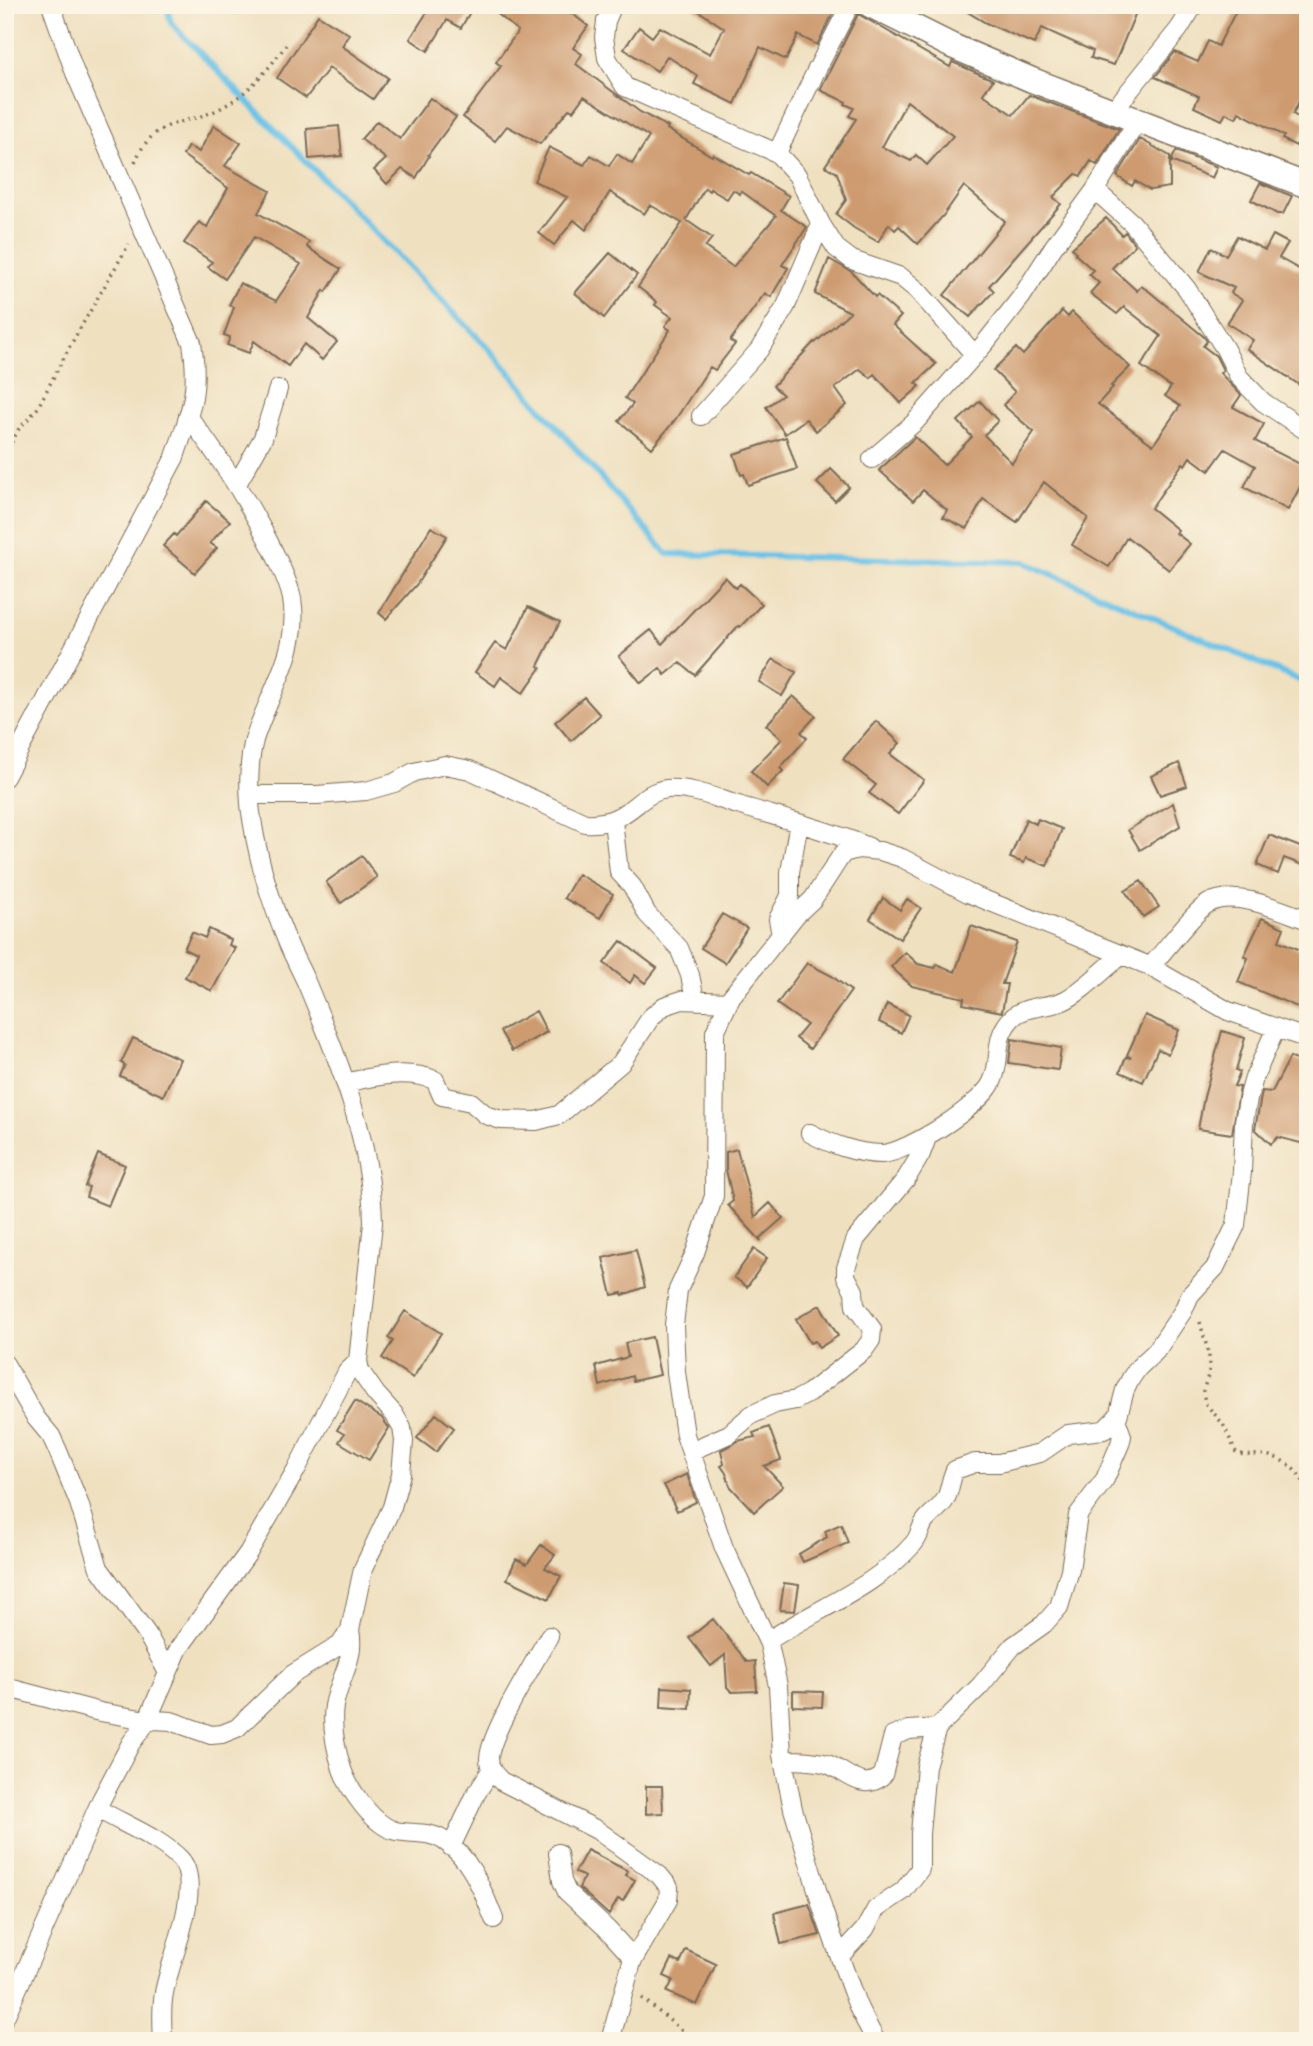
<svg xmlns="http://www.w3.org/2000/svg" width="1313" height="2046" font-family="'Old Standard TT',serif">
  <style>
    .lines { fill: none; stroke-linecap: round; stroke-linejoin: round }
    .stream { stroke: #69c1e6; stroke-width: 6 }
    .building { fill: #ce9b71; fill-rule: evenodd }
    .street-casing { stroke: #7a6a57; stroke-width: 20 }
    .secondary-casing { stroke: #7a6a57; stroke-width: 27 }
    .path { stroke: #7a6a57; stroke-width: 3.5; stroke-dasharray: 2 5; stroke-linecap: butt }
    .street { stroke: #fff; stroke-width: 18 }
    .secondary { stroke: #fff; stroke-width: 24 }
  </style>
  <rect width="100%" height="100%" fill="#fcf5e5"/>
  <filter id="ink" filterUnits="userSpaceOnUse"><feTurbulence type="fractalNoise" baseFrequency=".0143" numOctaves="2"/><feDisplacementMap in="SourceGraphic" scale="14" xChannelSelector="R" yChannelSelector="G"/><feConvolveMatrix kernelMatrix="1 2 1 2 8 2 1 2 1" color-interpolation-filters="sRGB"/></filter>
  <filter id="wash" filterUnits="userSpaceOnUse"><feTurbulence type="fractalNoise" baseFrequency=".00686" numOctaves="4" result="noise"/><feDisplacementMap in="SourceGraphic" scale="28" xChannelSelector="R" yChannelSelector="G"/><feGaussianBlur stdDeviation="1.57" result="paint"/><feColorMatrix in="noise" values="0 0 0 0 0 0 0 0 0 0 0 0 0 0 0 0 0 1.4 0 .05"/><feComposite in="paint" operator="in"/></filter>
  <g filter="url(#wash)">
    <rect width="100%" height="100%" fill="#efe0c0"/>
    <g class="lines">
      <path class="stream" d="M 167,5 L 171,23 L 492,352 L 667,554 L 1024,562 L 1308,684"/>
    </g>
    <g id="blocks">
      <path class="building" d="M 423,5 L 474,5 L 461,28 L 447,20 L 428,51 L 410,39 L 429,9 Z
        M 487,5 L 561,5 L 588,26 L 573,48 L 582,54 L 576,64 L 640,112 L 668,127 L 667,129 L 712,156 L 713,154 L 749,175 L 751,173 L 789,196 L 781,210 L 807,227 L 782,265 L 788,268 L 771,297 L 765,293 L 730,341 L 735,344 L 715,370 L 710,367 L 675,420 L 652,448 L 619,421 L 633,404 L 625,398 L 670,330 L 665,326 L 672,317 L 655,305 L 657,302 L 638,287 L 682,223 L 650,205 L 644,214 L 610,192 L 586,230 L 574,220 L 554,245 L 539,233 L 567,197 L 534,181 L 549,147 L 584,165 L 591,155 L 609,166 L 617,154 L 632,164 L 649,137 L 584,96 L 573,111 L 569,109 L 540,144 L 507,126 L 495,141 L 463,117 L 501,66 L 496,62 L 518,31 ZM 705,188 L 709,191 L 710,189 L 727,199 L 733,190 L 740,194 L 741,191 L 776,216 L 733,267 L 705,247 L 712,238 L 686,220 Z
        M 690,5 L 837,5 L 817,45 L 798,35 L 786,60 L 760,47 L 735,104 L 694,84 L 698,76 L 667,56 L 657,71 L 624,49 L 639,27 L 652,37 L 660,27 L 710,54 L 724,28 Z
        M 956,5 L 1003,5 L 1017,11 L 1019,5 L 1139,5 L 1114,65 L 1091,58 L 1093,51 L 1042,28 L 1034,44 L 986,23 Z
        M 1239,5 L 1308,5 L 1308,82 L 1293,114 L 1308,123 L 1296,146 L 1282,139 L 1284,136 L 1239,112 L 1236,118 L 1226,113 L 1222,120 L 1194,107 L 1199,96 L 1155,77 L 1175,52 L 1198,62 L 1208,41 L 1218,46 Z
        M 858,14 L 950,67 L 952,62 L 991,79 L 993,80 L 983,94 L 1013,115 L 1029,95 L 1119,129 L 1097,165 L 1091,161 L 1081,176 L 1076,174 L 1053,197 L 1061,204 L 989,286 L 994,291 L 970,317 L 944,295 L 1005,221 L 964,186 L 943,216 L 918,244 L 899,226 L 895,230 L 889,224 L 878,242 L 854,228 L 836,214 L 846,200 L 837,173 L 825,166 L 856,119 L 849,116 L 854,108 L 845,104 L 846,102 L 820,90 ZM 907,101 L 953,136 L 927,165 L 916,155 L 911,161 L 882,147 Z
        M 318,15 L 349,34 L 342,46 L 388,78 L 373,99 L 329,68 L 306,98 L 277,78 Z
        M 430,98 L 456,117 L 428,155 L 429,156 L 416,178 L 402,169 L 387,184 L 374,170 L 386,159 L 361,139 L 377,121 L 400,139 Z
        M 214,125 L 241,143 L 225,166 L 270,191 L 258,213 L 309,242 L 307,247 L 341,269 L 326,292 L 324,290 L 308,318 L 337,342 L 322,360 L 304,344 L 288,366 L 254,341 L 249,353 L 227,345 L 230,337 L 224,335 L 234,307 L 229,305 L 240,283 L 276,301 L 301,264 L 254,237 L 225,279 L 208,267 L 212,262 L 184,243 L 199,222 L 207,227 L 228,188 L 183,155 L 188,146 L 199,152 Z
        M 339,126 L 342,156 L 309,159 L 307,129 Z
        M 1140,139 L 1170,156 L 1170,187 L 1150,190 L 1135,181 L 1132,186 L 1117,176 Z
        M 1176,151 L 1217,167 L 1212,178 L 1171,161 Z
        M 1260,183 L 1292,196 L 1283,214 L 1277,214 L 1251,200 Z
        M 1106,218 L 1122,235 L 1125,232 L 1135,245 L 1112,268 L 1137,291 L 1141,286 L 1150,292 L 1203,336 L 1207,341 L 1203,346 L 1216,356 L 1223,370 L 1220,373 L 1241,395 L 1233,407 L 1264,424 L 1255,441 L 1308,468 L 1308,489 L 1301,485 L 1288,510 L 1244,487 L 1255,466 L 1225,449 L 1209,471 L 1190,457 L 1185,465 L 1183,463 L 1151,508 L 1178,530 L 1176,533 L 1190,544 L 1169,570 L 1127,537 L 1109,567 L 1072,545 L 1088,518 L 1044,482 L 1017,522 L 983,499 L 967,529 L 943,517 L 947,510 L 923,490 L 913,501 L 879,470 L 915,437 L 944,465 L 972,437 L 958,421 L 980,401 L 998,421 L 984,435 L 1012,463 L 1034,432 L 1003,405 L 1015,392 L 993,370 L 1016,348 L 1023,355 L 1062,311 L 1068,317 L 1072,312 L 1130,367 L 1111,386 L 1113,387 L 1098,404 L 1153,445 L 1180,406 L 1165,396 L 1171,387 L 1141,366 L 1161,336 L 1124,307 L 1117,314 L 1090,293 L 1099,283 L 1089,274 L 1093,270 L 1075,254 L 1076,253 L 1072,248 Z
        M 1273,235 L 1288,243 L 1279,258 L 1302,271 L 1301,274 L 1308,278 L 1308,391 L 1247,349 L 1253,340 L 1227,323 L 1242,300 L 1231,293 L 1234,288 L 1199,272 L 1211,248 L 1226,255 L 1237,236 L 1265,250 Z
        M 610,253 L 637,275 L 604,318 L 575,293 Z
        M 829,259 L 852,272 L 875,297 L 877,295 L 901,316 L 893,325 L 936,364 L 916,383 L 920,386 L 901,403 L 874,374 L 871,378 L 860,369 L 835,388 L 847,405 L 816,431 L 806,419 L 785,434 L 766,407 L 783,395 L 773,386 L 814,342 L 815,343 L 850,312 L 815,294 Z
        M 786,437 L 797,469 L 748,485 L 744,474 L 741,475 L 734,454 Z
        M 831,469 L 849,487 L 835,501 L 817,483 Z
        M 206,501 L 230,521 L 210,543 L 217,548 L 195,573 L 163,546 L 174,534 L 176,536 Z
        M 431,527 L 447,536 L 417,584 L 386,619 L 379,613 Z
        M 725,577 L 736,588 L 740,584 L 762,604 L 740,627 L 738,626 L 695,675 L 680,663 L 665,675 L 660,668 L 641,683 L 619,656 L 651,630 L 662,644 Z
        M 528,607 L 560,622 L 538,666 L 541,668 L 523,693 L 501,677 L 495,686 L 475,672 L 495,643 L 507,650 Z
        M 773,659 L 796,672 L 782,696 L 759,682 Z
        M 793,696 L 816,716 L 801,732 L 807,738 L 780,768 L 783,771 L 767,787 L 751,771 L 782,739 L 766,725 Z
        M 584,697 L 600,715 L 571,741 L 555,722 Z
        M 876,721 L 900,743 L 890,754 L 924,780 L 898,814 L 869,793 L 876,785 L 843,759 Z
        M 1179,763 L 1187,786 L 1160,795 L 1151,776 Z
        M 1173,803 L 1180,826 L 1140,850 L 1128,830 Z
        M 1026,819 L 1036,824 L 1038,819 L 1062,829 L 1047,866 L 1026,858 L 1024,863 L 1010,858 Z
        M 1269,835 L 1308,850 L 1308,867 L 1284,858 L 1278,874 L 1257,865 Z
        M 362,856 L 377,877 L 341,903 L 326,882 Z
        M 578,874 L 613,894 L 600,918 L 564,898 Z
        M 1141,881 L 1159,907 L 1143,917 L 1125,891 Z
        M 883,898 L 900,910 L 907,899 L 921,908 L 900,939 L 870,919 Z
        M 722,914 L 747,928 L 725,963 L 701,948 Z
        M 1262,918 L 1284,928 L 1279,941 L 1308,953 L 1308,996 L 1302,1009 L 1238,982 L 1248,958 L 1244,956 Z
        M 971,926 L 1017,942 L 1002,984 L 1007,984 L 1002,1012 L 963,1004 L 964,998 L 912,986 L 891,967 L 905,952 L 918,964 L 935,968 L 937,964 L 955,972 Z
        M 209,929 L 231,940 L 229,945 L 235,948 L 212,991 L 185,977 L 196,955 L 184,949 L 192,932 L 205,938 Z
        M 621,941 L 657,968 L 645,983 L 635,975 L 630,983 L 604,963 Z
        M 807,963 L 832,976 L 851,991 L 810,1049 L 796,1038 L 807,1025 L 777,1004 Z
        M 887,1004 L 909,1015 L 901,1033 L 879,1022 Z
        M 536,1011 L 547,1032 L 512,1051 L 500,1031 Z
        M 1145,1015 L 1179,1030 L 1168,1054 L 1158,1049 L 1143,1082 L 1120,1072 L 1126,1057 L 1131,1058 L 1127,1055 Z
        M 1222,1031 L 1245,1038 L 1236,1070 L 1240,1072 L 1234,1086 L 1240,1087 L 1232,1134 L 1198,1129 L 1204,1097 Z
        M 133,1038 L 180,1059 L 163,1096 L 120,1076 L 125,1065 L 121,1063 Z
        M 1012,1039 L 1061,1048 L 1058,1070 L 1009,1063 Z
        M 1290,1057 L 1308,1066 L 1308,1145 L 1278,1137 L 1271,1144 L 1255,1129 L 1262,1091 L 1272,1092 Z
        M 737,1149 L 755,1217 L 770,1203 L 783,1218 L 760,1238 L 761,1241 L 728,1205 L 733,1201 L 726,1170 L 726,1152 Z
        M 98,1154 L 125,1165 L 108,1206 L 86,1197 L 89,1187 L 85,1186 Z
        M 754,1249 L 767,1258 L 747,1287 L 734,1277 Z
        M 636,1250 L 645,1287 L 623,1295 L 622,1293 L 612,1295 L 603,1258 Z
        M 820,1305 L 838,1336 L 819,1348 L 815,1341 L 810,1343 L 796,1319 Z
        M 405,1311 L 441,1333 L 413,1378 L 382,1358 L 393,1341 L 388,1338 Z
        M 652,1337 L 660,1375 L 633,1381 L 632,1376 L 600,1386 L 596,1366 L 628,1357 L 625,1343 Z
        M 355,1401 L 382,1418 L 389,1428 L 369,1460 L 339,1442 L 344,1434 L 337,1430 Z
        M 436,1414 L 454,1428 L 436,1452 L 417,1438 Z
        M 769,1427 L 781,1460 L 764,1466 L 783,1486 L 754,1512 L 730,1486 L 726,1473 L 721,1466 L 724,1464 L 721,1450 L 738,1441 L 755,1437 L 753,1433 Z
        M 687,1474 L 696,1502 L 677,1511 L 664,1485 Z
        M 841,1524 L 848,1543 L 803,1562 L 799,1554 L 827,1537 L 825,1531 Z
        M 541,1545 L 555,1555 L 545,1568 L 561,1576 L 549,1599 L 507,1579 L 516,1559 L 527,1564 Z
        M 784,1583 L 799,1585 L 795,1611 L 780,1610 Z
        M 713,1619 L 747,1662 L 755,1661 L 757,1691 L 732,1692 L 727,1687 L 725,1655 L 711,1666 L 689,1638 Z
        M 662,1687 L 691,1689 L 690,1709 L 661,1707 Z
        M 793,1691 L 823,1692 L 822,1707 L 793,1706 Z
        M 646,1786 L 662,1786 L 663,1813 L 646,1814 Z
        M 587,1850 L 628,1871 L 626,1875 L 635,1880 L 623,1901 L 618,1899 L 609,1915 L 579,1888 L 584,1877 L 575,1872 Z
        M 809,1904 L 820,1935 L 781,1944 L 774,1913 Z
        M 686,1950 L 716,1964 L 697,2005 L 667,1992 L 673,1980 L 664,1976 L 672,1959 L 680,1963 Z"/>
    </g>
  </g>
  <g filter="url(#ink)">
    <use href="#blocks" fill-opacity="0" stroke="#7a6a57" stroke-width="2"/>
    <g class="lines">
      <defs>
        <path id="street" d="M 613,5 L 606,21 L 604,37 L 607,58 L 625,87 L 777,153 L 797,175 L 821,224 L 836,248 L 852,260 L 901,277 L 917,290 L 975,355
          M 1113,111 L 1179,29 L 1194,5
          M 777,153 L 816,71 L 850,5
          M 1095,190 L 1132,223 L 1187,289 L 1225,349 L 1239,377 L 1263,402 L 1308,432
          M 701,416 L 759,350 L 786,306 L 821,224
          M 872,459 L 915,422 L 986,342 L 1022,296 L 1054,246 L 1095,190 L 1138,120
          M 237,484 L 263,438 L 278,389
          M 5,777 L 175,457 C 190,411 200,393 192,343 L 75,73 L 51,5
          M 250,795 L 317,795 L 366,791 L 394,783 L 414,772 L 445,765 L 470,770 L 585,823 C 630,826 637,792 667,789 C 693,787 717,799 741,806 C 784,819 827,830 869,847
          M 613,821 L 619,872 L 632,886 L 647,914 L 679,948 L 690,975 L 695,1000
          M 781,935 L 778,919 L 790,896 L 790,872 L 799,823
          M 1150,967 C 1164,952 1195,910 1209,903 C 1235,889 1282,911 1308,920
          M 345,1083 C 375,1076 406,1069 435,1080 L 442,1096 L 471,1102 L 486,1115 L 501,1120 L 536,1121 L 559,1115 L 621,1063 L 651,1017 L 664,1006 L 682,1000 L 728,1002
          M 810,1133 C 830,1144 858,1154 882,1154 C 907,1153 982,1105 992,1082 C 1003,1058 992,1039 1012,1018 C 1025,1005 1047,1008 1063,1001 C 1080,994 1106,967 1122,955
          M 5,1364 L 36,1418 L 51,1436 L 58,1451 L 79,1503 L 99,1568 L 147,1634 L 168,1673
          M 691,1451 L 729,1434 L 751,1415 L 775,1404 L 796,1400 L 809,1393 L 864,1350 L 871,1340 L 872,1329 L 855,1306 L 854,1291 L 846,1276 L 846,1268 L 856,1239 L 906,1179 L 921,1154 L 928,1135
          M 350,1630 C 356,1659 339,1678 334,1706 C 331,1727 336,1750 342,1769 C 349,1790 374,1826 396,1831 C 411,1834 430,1831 443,1840 C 471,1858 482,1889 494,1919
          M 549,1636 C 535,1662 491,1731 489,1758 C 489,1769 494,1774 501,1781 L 597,1830 L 659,1875 L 669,1887 L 668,1900 L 632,1962 L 610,2041
          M 768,1641 C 816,1609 875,1588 914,1543 C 920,1536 920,1527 926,1520 C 932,1513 940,1508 945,1500 C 950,1492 950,1480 955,1470 L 975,1463 L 999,1463 L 1040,1453 L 1068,1434 L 1104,1430 L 1118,1416 L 1125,1390 L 1131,1378 L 1138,1368 L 1156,1351 L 1183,1311 L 1190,1295 L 1215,1268 L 1236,1225 L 1242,1172 L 1244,1121 L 1248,1099 L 1254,1078 L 1276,1028
          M 5,1687 L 100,1712 L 147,1720
          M 146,1723 L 179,1648 L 248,1553 L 296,1470 L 347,1372 L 358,1361
          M 783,1760 C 797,1760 813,1760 827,1764 C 845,1770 863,1794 883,1775 L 893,1736 L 909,1730 L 937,1728
          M 98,1809 C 123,1824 160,1838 180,1859 C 205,1885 169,1961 164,1993 C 161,2008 162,2025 163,2041
          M 451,1847 L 476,1794 L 491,1770
          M 558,1853 L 562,1881 L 567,1892 L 607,1929 L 634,1959
          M 841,1955 L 865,1929 L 876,1909 L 903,1891 L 920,1869 L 920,1834 L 926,1766 L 937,1728 L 980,1686 L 1013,1646 L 1044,1624 L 1059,1607 L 1070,1570 L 1078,1515 L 1105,1479 L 1120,1444 L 1122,1436 L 1116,1419
          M 5,2017 L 101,1800 L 131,1743 L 146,1723 L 154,1720 L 171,1721 L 211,1735 L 222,1734 L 237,1728 L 293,1674 L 340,1645 L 350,1630 L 363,1569 L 392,1507 L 401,1474 L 404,1441 L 402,1428 L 394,1414 L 376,1394 L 360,1371 L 358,1361 L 373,1223 C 372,1142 338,1058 307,984 C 301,970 293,956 287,941 C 271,902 258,861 252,819 C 248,796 248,763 254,740 C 268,694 301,651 292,599 C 289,582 280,566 273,550 C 249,502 221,459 188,416
          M 876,2041 L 859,2009 L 852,1991 L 824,1913 L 793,1809 L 782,1755 L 778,1686 L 769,1644 L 724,1548 L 685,1435 L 676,1372 L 674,1325 L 678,1290 L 695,1253 L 714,1196 L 715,1032 L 731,997 L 796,915 L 813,899 L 843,853 L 858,849 L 880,851 L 902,858 L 968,893 L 1147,965 L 1228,1011 L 1308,1039"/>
        <path id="secondary" d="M 870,5 L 952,46 L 1032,80 L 1308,186"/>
      </defs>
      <use href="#street" class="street-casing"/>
      <use href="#secondary" class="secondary-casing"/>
      <path class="path" d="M 135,162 C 155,116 182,127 219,109 C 247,95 268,70 286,45
        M 5,455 L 18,430 L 37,409 L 70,346 L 129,244
        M 1200,1322 L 1209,1355 L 1209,1372 L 1203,1391 L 1205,1403 L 1223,1424 L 1236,1452 C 1245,1457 1254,1454 1264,1455 C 1284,1457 1304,1474 1308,1494
        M 642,1998 L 695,2041"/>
      <use href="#street" class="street"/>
      <use href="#secondary" class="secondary"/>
    </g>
  </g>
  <rect width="1313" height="2046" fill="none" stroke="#fcf5e5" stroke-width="28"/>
</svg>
